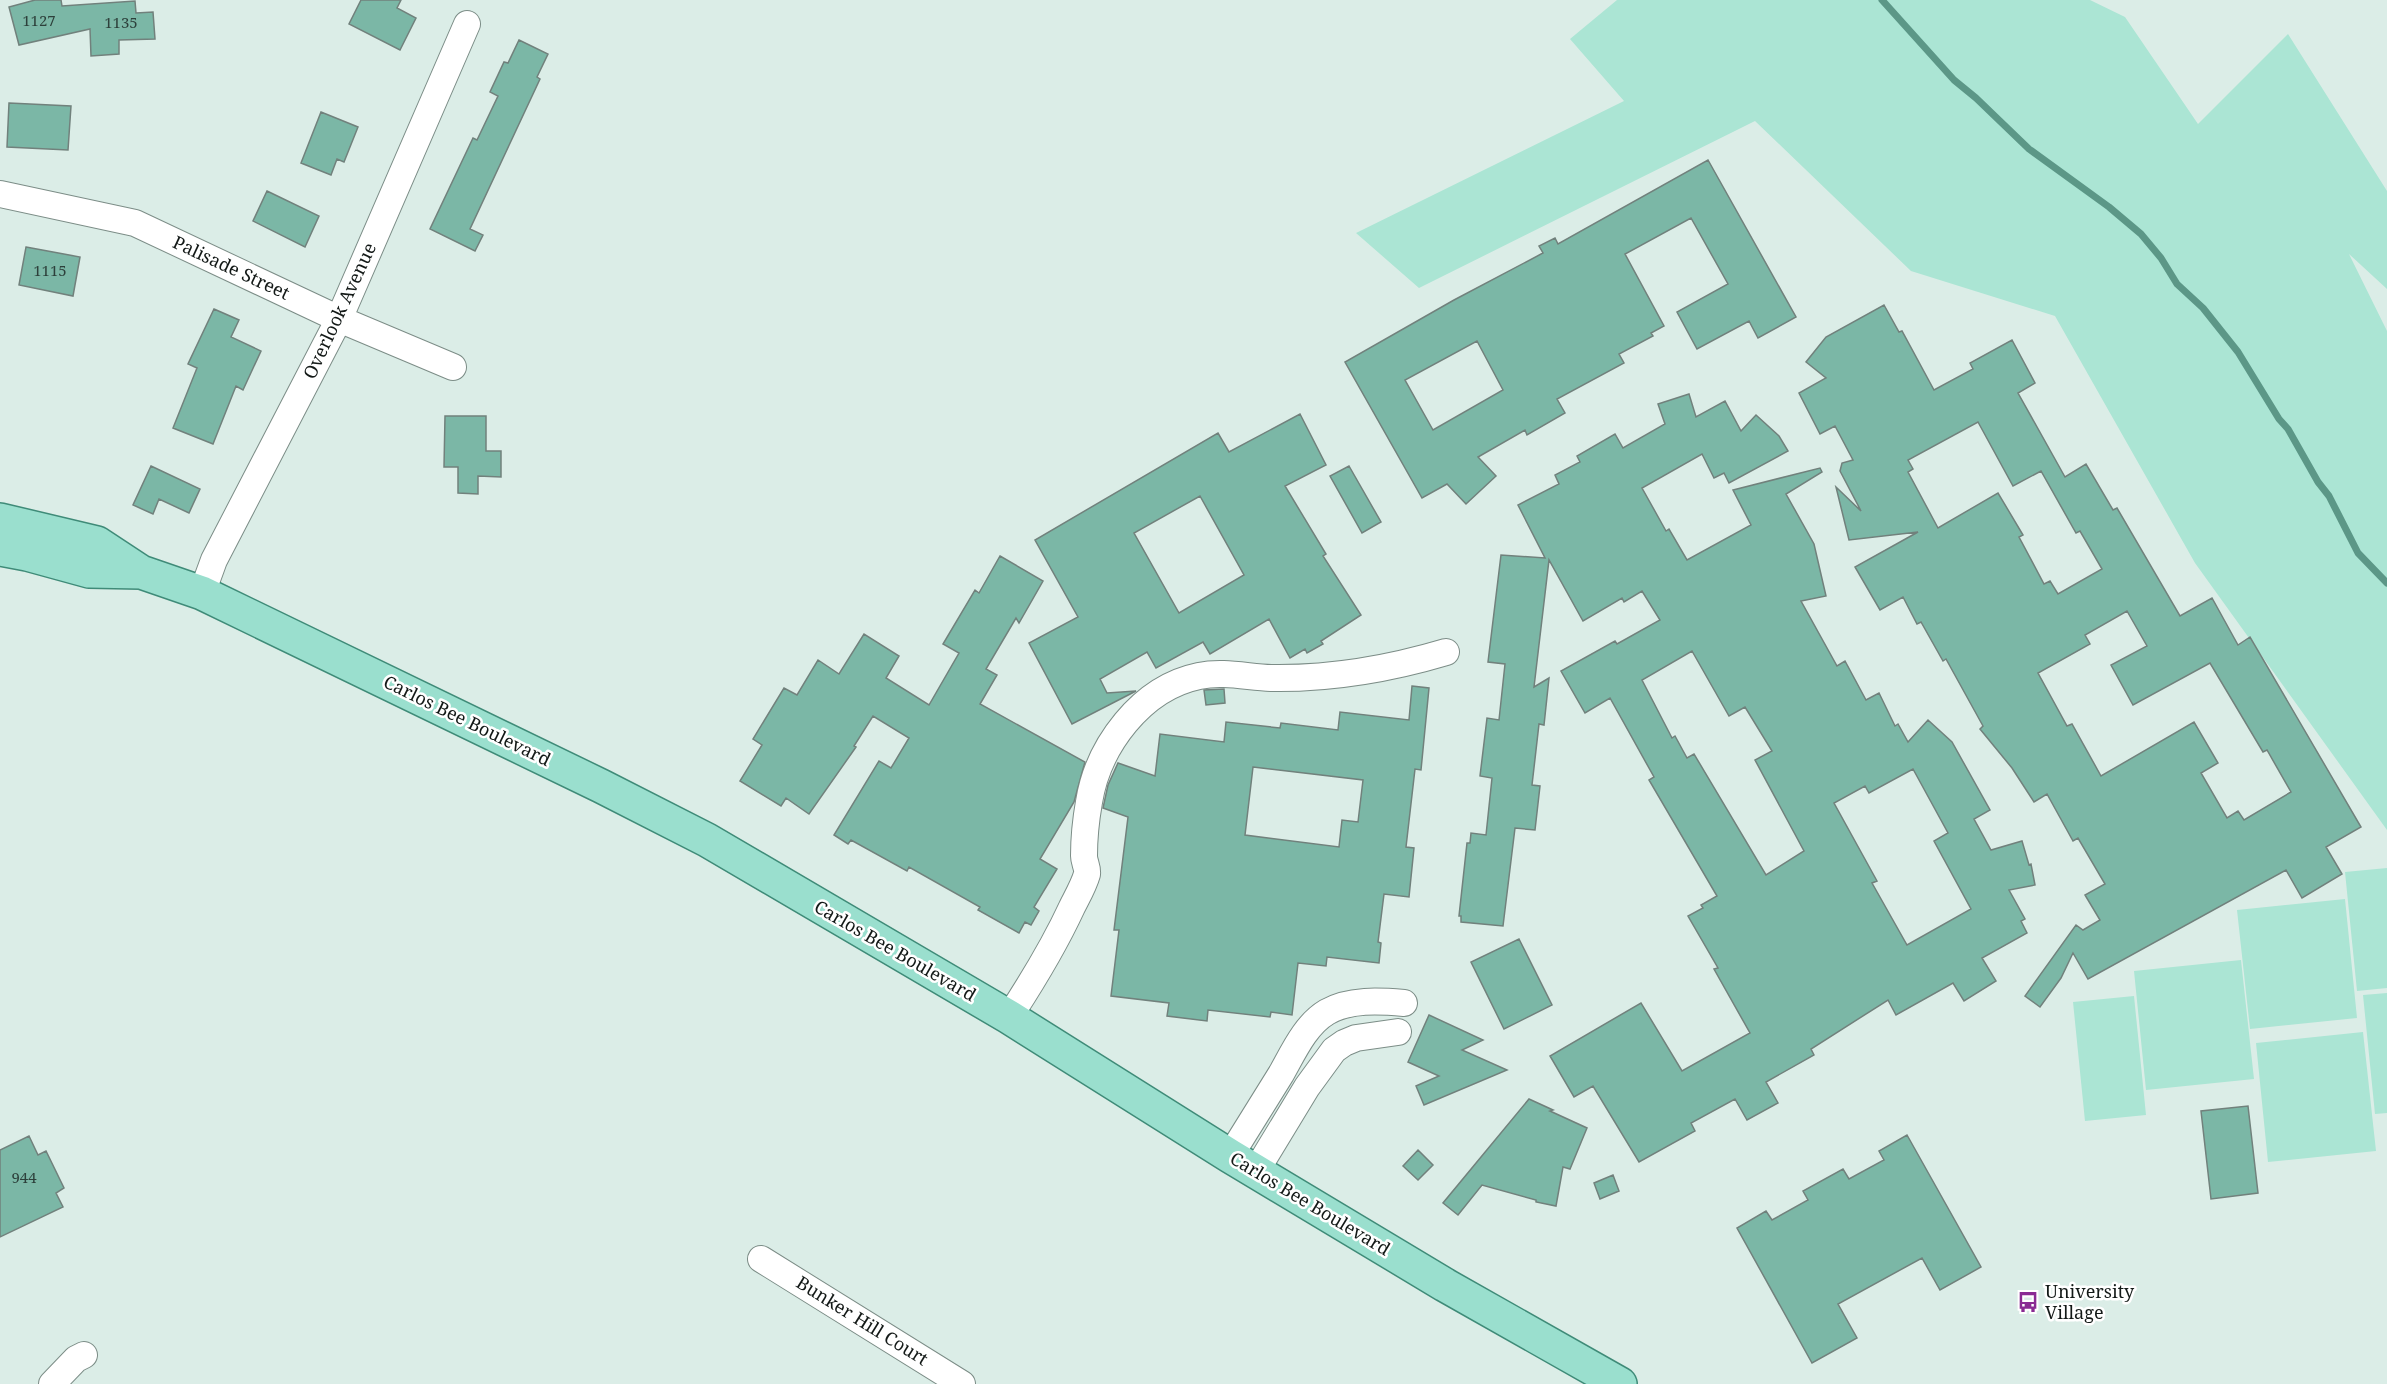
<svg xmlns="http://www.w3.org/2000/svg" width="2387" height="1384" font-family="'Noto Serif',serif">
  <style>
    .green { fill: #abe5d4 }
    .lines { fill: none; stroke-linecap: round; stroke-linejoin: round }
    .stream { stroke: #5c9787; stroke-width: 7 }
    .building { fill: #7bb7a6; stroke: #71817c; stroke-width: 1.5; fill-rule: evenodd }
    .minor-casing { stroke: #7c8d87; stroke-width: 28 }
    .major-casing { stroke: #3f8b78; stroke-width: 36 }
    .minor { stroke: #fff; stroke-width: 26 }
    .major { stroke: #9adfce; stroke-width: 33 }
    .labels { text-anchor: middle; stroke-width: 5; stroke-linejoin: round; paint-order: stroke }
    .number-label { font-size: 15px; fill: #2d403b }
    .street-label { font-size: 18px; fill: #131917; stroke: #fff }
    .poi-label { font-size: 18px; fill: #131917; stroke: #fff; text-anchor: start }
  </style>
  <rect width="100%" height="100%" fill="#dbede7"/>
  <path class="green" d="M 1617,0 L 2090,0 L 2125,17 L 2198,124 L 2288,34 L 2387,191 L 2387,289 L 2349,254 L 2387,331 L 2387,830 L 2195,563 L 2055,316 L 1911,271 L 1755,121 L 1419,288 L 1356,233 L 1624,101 L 1570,39 Z
    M 2387,868 L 2387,988 L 2357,991 L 2345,872 Z
    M 2345,899 L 2357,1018 L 2250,1029 L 2237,910 Z
    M 2241,960 L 2254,1079 L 2146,1090 L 2134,971 Z
    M 2387,993 L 2387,1113 L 2375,1114 L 2363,995 Z
    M 2134,996 L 2146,1115 L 2085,1121 L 2073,1002 Z
    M 2363,1032 L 2376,1151 L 2268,1162 L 2256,1043 Z"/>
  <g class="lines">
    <path class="stream" d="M 1882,0 L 1954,80 L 1976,98 L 2029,149 L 2109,207 L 2141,234 L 2161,258 L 2177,284 L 2203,308 L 2238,352 L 2279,419 L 2288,429 L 2318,482 L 2329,496 L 2358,553 L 2387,583"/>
  </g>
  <path class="building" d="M 35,0 L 61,0 L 62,6 L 135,1 L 136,13 L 153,12 L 155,39 L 119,40 L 119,54 L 91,56 L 90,29 L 19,45 L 9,7 Z
    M 361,0 L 401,0 L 397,8 L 416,18 L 400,50 L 349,24 Z
    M 519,40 L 548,54 L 537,77 L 540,79 L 470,229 L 483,235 L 475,251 L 430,229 L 473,138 L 477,140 L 498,96 L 490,92 L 504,62 L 508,63 Z
    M 9,103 L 71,106 L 68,150 L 7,147 Z
    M 321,112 L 358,127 L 344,162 L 337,159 L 331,175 L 301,163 Z
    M 1708,160 L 1796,317 L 1758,338 L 1749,321 L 1697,349 L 1677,312 L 1728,284 L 1691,218 L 1625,254 L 1664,326 L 1651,333 L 1653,336 L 1619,354 L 1624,363 L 1557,399 L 1565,413 L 1527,435 L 1525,430 L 1478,457 L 1496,476 L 1466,504 L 1447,484 L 1422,498 L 1345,362 L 1454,300 L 1543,253 L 1539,246 L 1555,238 L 1558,244 ZM 1477,341 L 1503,390 L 1433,430 L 1405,380 Z
    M 267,191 L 319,216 L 305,247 L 253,221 Z
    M 26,247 L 80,257 L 73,296 L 19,285 Z
    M 1884,305 L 1899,332 L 1902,331 L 1934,390 L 1973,369 L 1970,363 L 2012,340 L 2035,383 L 2018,393 L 2065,477 L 2086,464 L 2113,510 L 2117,508 L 2180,616 L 2212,598 L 2238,645 L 2250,637 L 2361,827 L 2326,847 L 2342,874 L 2302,898 L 2286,870 L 2088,979 L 2073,953 L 2061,978 L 2040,1007 L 2025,996 L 2076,925 L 2083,930 L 2100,920 L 2085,895 L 2105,884 L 2078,838 L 2073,841 L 2047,794 L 2034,802 L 2012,768 L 1980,729 L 1983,726 L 1946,659 L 1943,661 L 1921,622 L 1917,624 L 1903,597 L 1880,610 L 1855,567 L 1918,532 L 1849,540 L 1836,487 L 1861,511 L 1840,471 L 1842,463 L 1853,460 L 1835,426 L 1820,434 L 1799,393 L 1826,378 L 1806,362 L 1826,337 ZM 1978,422 L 2013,486 L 2041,471 L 2076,533 L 2080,531 L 2102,569 L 2058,594 L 2050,581 L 2044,584 L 2019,537 L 2023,535 L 1998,493 L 1938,528 L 1908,472 L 1913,469 L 1908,460 ZM 2127,611 L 2147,646 L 2111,665 L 2133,705 L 2210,663 L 2263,752 L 2267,750 L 2291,792 L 2244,820 L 2238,811 L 2227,818 L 2201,773 L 2218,763 L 2194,722 L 2101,776 L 2072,724 L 2067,726 L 2038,673 L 2090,644 L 2085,635 Z
    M 214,309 L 239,320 L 231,337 L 261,351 L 243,390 L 236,386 L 213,444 L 173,428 L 197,368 L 188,364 Z
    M 1689,394 L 1696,417 L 1725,401 L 1741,431 L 1756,415 L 1779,436 L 1788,451 L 1729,483 L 1724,473 L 1714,478 L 1702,454 L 1642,488 L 1666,531 L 1669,529 L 1687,560 L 1751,525 L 1733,490 L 1820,468 L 1822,472 L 1786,494 L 1814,544 L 1826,596 L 1801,601 L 1837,666 L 1845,661 L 1866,700 L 1879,693 L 1895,726 L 1898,724 L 1908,742 L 1928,720 L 1952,742 L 1990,810 L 1974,819 L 1991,850 L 2022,841 L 2029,865 L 2031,864 L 2035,885 L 2009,890 L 2025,919 L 2021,921 L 2027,933 L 1982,958 L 1996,981 L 1964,1001 L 1953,983 L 1896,1015 L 1888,1000 L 1811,1049 L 1814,1055 L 1766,1082 L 1778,1103 L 1747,1120 L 1735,1099 L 1691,1123 L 1695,1131 L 1639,1162 L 1593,1086 L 1574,1097 L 1550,1056 L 1641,1003 L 1682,1071 L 1750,1033 L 1714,969 L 1718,968 L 1688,916 L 1703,908 L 1701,905 L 1717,896 L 1649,780 L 1654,777 L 1610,698 L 1585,713 L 1561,671 L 1615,641 L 1617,644 L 1660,620 L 1642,591 L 1624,602 L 1622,598 L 1583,621 L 1549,560 L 1534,687 L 1549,678 L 1544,725 L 1539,724 L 1532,785 L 1540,786 L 1535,830 L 1515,828 L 1503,926 L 1461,922 L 1461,916 L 1459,916 L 1467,843 L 1470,843 L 1471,833 L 1486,835 L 1492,778 L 1480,776 L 1487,718 L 1499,720 L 1505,664 L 1488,662 L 1501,555 L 1545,558 L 1518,505 L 1559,484 L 1555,475 L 1580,462 L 1577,456 L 1615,434 L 1623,448 L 1665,424 L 1658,404 ZM 1692,651 L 1729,716 L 1745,707 L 1772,751 L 1755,760 L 1804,851 L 1766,875 L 1694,754 L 1687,758 L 1675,736 L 1672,738 L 1642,680 ZM 1913,769 L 1948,833 L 1934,841 L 1971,909 L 1907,945 L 1872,883 L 1877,881 L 1834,803 L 1865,786 L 1869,793 Z
    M 1300,414 L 1326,465 L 1285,486 L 1326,554 L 1323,556 L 1361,615 L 1321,641 L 1323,644 L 1307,653 L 1305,649 L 1290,658 L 1269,619 L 1210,654 L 1203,642 L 1156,668 L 1147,652 L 1100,679 L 1107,693 L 1136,691 L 1072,724 L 1029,643 L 1078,617 L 1035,540 L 1218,433 L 1229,452 ZM 1200,496 L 1244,575 L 1179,613 L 1134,533 Z
    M 445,416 L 486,416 L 486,451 L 501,451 L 501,477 L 478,476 L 478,494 L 458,493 L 458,467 L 444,467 Z
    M 151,466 L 200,489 L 189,513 L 159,499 L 153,514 L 133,505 Z
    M 1349,466 L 1381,522 L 1362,533 L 1330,476 Z
    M 1000,556 L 1043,581 L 1019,623 L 1016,618 L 986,669 L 997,675 L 980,704 L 1085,762 L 1074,802 L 1040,859 L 1057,869 L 1034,907 L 1039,911 L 1031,925 L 1025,922 L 1019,933 L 978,910 L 980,907 L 909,867 L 907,871 L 851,840 L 848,844 L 834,835 L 879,761 L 891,768 L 909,738 L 873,716 L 854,746 L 856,747 L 809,814 L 786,798 L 781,806 L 740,781 L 762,745 L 753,739 L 784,688 L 797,695 L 818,660 L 839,674 L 864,634 L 899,656 L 886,678 L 929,705 L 959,653 L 943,644 L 975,590 L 979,593 Z
    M 1412,686 L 1429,688 L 1421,770 L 1415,769 L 1406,847 L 1414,848 L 1409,897 L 1384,894 L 1378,942 L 1381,943 L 1379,963 L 1327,957 L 1326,966 L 1298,963 L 1292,1015 L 1271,1012 L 1270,1017 L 1208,1010 L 1207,1021 L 1167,1016 L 1169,1003 L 1111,996 L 1119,930 L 1114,930 L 1128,817 L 1103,808 L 1108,785 L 1118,763 L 1155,776 L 1160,734 L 1224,742 L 1226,722 L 1280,728 L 1281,723 L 1338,730 L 1340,712 L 1409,720 ZM 1253,767 L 1363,780 L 1358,822 L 1342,820 L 1339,847 L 1245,835 Z
    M 1224,689 L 1225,703 L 1206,705 L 1204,690 Z
    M 1519,939 L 1552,1005 L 1504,1029 L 1471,962 Z
    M 1429,1015 L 1483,1040 L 1462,1050 L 1507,1070 L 1424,1105 L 1416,1086 L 1439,1076 L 1408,1062 Z
    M 1529,1099 L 1553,1110 L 1550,1111 L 1587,1128 L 1570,1169 L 1563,1167 L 1556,1206 L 1536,1202 L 1536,1200 L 1482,1185 L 1458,1215 L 1443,1203 Z
    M 2248,1106 L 2258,1193 L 2211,1199 L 2201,1111 Z
    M 1907,1135 L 1981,1267 L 1940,1290 L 1922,1258 L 1838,1304 L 1857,1338 L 1812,1363 L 1737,1228 L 1766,1211 L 1772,1220 L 1808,1200 L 1803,1191 L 1843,1169 L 1849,1179 L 1884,1160 L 1879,1151 Z
    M 29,1136 L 38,1155 L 46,1151 L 64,1188 L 56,1193 L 63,1207 L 0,1237 L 0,1150 Z
    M 1418,1150 L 1433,1165 L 1418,1180 L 1403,1166 Z
    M 1613,1175 L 1619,1191 L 1600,1199 L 1594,1183 Z"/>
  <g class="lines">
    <defs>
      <path id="minor" d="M 0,194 L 135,223 L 339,319 L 453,367
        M 202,593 L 214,560 L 339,319 L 467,24
        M 1009,1017 C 1032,982 1054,946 1072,907 C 1077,897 1084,885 1087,874 C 1088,868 1084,862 1084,856 C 1084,839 1086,819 1089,802 C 1098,746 1141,688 1199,676 C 1223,671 1247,677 1271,678 C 1331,679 1389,669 1446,652
        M 1230,1156 C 1247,1129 1264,1101 1281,1074 C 1293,1053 1305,1025 1327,1012 C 1349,999 1380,1001 1404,1003
        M 1256,1171 L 1307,1087 L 1334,1050 L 1344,1043 L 1356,1038 L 1398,1032
        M 761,1259 L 962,1384
        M 52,1384 L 76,1359 L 84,1355"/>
      <path id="major" d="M 0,520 L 97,543 L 141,572 L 202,593 L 601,786 L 707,840 L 1009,1017 L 1230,1156 L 1445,1285 L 1620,1384
        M 0,549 L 27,554 L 89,571 L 141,572"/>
    </defs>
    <use href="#minor" class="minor-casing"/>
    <use href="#major" class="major-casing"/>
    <use href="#minor" class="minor"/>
    <use href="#major" class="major"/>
  </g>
  <defs>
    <symbol id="bus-bare" viewBox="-9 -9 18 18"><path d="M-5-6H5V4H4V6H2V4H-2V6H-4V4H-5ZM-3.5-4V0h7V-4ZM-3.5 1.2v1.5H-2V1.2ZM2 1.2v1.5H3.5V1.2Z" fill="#8a2a93" stroke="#fff" stroke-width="2.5" paint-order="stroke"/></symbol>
  </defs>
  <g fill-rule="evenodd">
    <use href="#bus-bare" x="2013" y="1287" width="30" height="30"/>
  </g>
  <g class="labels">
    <g class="number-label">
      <text x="39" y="26">1127</text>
      <text x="121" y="28">1135</text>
      <text x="50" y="276">1115</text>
      <text x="24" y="1183">944</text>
    </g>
    <g class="street-label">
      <text transform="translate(231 268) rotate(25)" y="6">Palisade Street</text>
      <text transform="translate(340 311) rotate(-65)" y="6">Overlook Avenue</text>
      <text transform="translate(467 721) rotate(26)" y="6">Carlos Bee Boulevard</text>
      <text transform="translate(895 951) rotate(30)" y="6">Carlos Bee Boulevard</text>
      <text transform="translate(1310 1204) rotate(31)" y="6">Carlos Bee Boulevard</text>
      <text transform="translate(862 1321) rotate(32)" y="6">Bunker Hill Court</text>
    </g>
    <g class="poi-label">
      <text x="2045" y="1298">University<tspan x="2045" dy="21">Village</tspan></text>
    </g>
  </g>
</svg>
